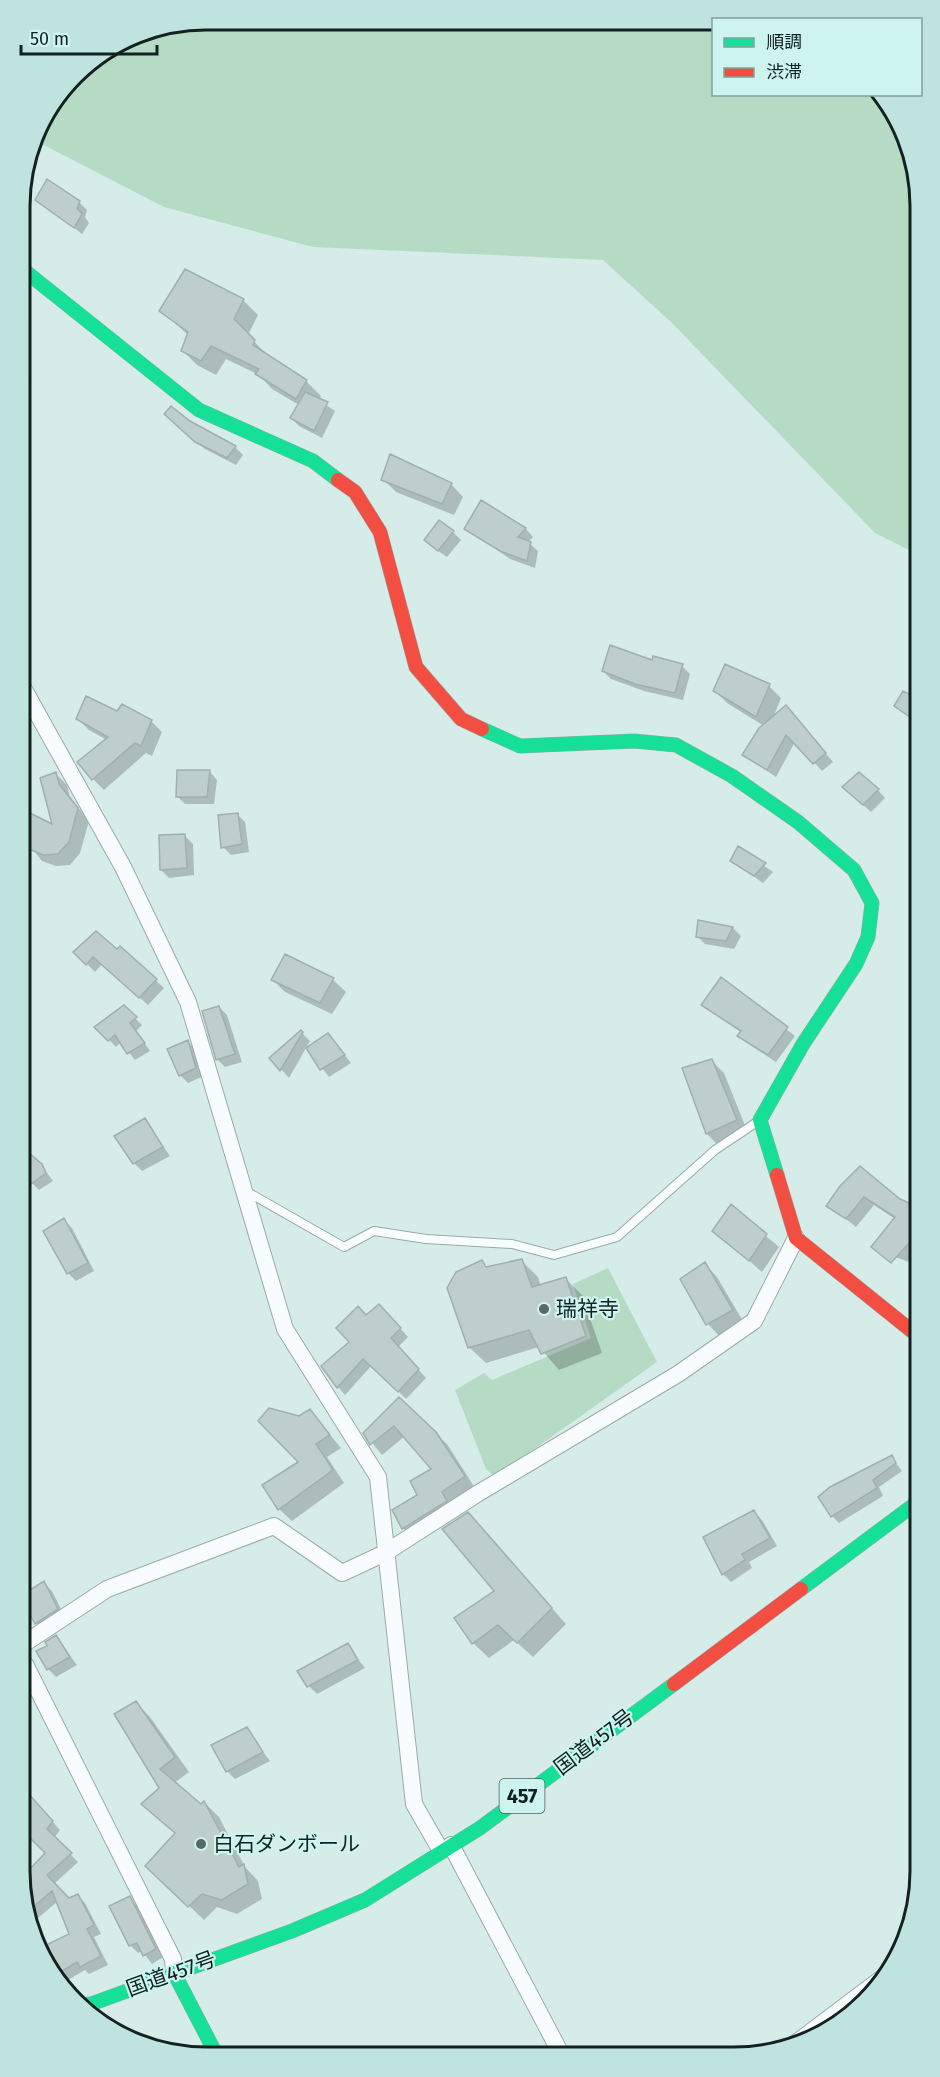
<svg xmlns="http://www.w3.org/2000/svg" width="940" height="2077" font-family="'Fira Sans','Noto Sans JP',sans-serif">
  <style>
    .green { fill: #b6dbc4 }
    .shadow { fill: #0003 }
    .building { fill: #bececa; stroke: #a0b0ac; stroke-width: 1.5 }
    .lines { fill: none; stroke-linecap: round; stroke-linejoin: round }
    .lane-casing { stroke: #9aaba9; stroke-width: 10 }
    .street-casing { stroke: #9aaba9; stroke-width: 18 }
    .fast-casing { stroke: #9aaba9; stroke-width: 15 }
    .jam-casing { stroke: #9aaba9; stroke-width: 15 }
    .lane { stroke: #f9fcfc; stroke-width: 8 }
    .street { stroke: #f9fcfc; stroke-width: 16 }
    .fast { stroke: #16e098; stroke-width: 14 }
    .jam { stroke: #f24e42; stroke-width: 14 }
    .poi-dot { fill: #576966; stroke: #cef4ef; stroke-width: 2 }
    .labels { text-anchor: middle; stroke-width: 4.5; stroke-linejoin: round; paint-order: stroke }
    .shield { fill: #cef4ef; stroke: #4b615e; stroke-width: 1.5 }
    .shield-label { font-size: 20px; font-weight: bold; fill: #132220 }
    .poi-label { font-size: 21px; fill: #132220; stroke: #cef4ef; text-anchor: start }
    .street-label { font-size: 21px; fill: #132220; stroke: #cef4ef }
    .rim { fill: none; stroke: #132220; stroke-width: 3 }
  </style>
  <rect width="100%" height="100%" fill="#d6ece9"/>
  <path class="green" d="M 206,20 L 713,23 L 714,94 L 881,95 L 895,112 L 914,157 L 915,553 L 875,533 L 672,323 L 603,260 L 313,247 L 164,207 L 34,140 C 44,103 99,44 137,33 C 160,27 183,24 206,20 Z
    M 608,1268 L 657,1362 L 495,1477 L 486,1469 L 455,1390 L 484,1373 L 492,1380 L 591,1338 L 573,1284 Z"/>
  <path class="shadow" d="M 37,199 L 79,202 L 87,210 L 85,217 L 89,223 L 82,234 Z
    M 243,300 L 258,315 L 248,335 L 269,357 L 306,381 L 321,396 L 319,400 L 335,411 L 322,438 L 299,426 L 291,418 L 299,405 L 272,389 L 259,375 L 226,359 L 216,375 L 197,365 L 182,350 L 188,335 L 161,310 Z
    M 20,321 L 27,328 L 20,337 Z
    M 174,422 L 189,423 L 235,447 L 243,455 L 236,465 L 205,449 Z
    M 383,479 L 451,484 L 463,497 L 454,515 L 396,492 Z
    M 482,502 L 526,529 L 533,537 L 528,542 L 538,551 L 535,568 L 510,559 L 466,528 Z
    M 453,532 L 461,540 L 447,557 L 434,548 Z
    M 682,666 L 690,674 L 683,700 L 644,691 L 611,679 L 603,671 Z
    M 769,686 L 781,698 L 773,718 L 794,715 L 833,762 L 822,771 L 795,742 L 776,777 L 744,755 L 764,726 L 727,703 L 715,691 Z
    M 916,700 L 916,722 L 895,706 Z
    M 117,712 L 151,721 L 162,732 L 152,756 L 146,753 L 104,790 L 93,779 L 107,740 L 89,730 L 78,719 Z
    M 210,772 L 217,780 L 214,804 L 185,804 L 177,796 Z
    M 56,774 L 67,785 L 70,797 L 89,821 L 80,853 L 70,865 L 56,866 L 42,861 L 31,847 L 22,844 L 22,811 L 55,827 Z
    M 878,790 L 885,798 L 871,812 L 852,795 Z
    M 237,814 L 245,822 L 249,852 L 231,855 L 223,847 Z
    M 185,836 L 193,844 L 194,875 L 169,878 L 161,870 Z
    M 739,848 L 773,872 L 763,883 L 732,861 Z
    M 699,922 L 733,928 L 741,936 L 734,949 L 705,944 L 697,936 Z
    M 120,948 L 164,988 L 148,1005 L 102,964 L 95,972 L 75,952 L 117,951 Z
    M 286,956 L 333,980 L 346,992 L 332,1014 L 285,992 L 273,980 Z
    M 721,979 L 795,1036 L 776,1062 L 747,1043 L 739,1036 L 742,1033 L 703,1004 Z
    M 124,1007 L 142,1025 L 136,1031 L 150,1051 L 135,1060 L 121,1042 L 116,1047 L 97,1027 Z
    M 219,1007 L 227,1015 L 242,1062 L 225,1067 L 217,1059 Z
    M 301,1032 L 310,1041 L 289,1078 L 271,1058 Z
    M 188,1042 L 196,1050 L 204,1076 L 188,1083 L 180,1075 Z
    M 335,1043 L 351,1063 L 329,1077 L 308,1049 Z
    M 712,1061 L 724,1073 L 748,1133 L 719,1146 L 707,1134 L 684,1069 Z
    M 145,1120 L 170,1156 L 142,1171 L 134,1163 Z
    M 41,1165 L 53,1181 L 39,1190 L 32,1183 Z
    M 841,1187 L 899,1200 L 918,1208 L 918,1253 L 909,1262 L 884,1253 L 895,1219 L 874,1205 L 856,1227 L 828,1205 Z
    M 731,1207 L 779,1247 L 762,1272 L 714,1230 Z
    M 64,1220 L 72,1228 L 94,1271 L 76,1281 L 68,1273 Z
    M 522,1261 L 538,1277 L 541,1286 L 566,1279 L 582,1295 L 602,1353 L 559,1370 L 539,1347 L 486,1363 L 469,1347 L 482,1262 L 488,1268 Z
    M 705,1264 L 717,1277 L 744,1323 L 720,1337 L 708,1324 L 682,1280 Z
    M 918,1294 L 918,1309 L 912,1303 Z
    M 387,1314 L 408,1337 L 398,1347 L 426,1378 L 406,1399 L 372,1365 L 345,1395 L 338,1387 L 351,1342 L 367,1316 Z
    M 399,1399 L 447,1444 L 475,1488 L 414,1539 L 403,1528 L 434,1469 L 405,1436 L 382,1455 L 365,1434 Z
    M 310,1411 L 341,1448 L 327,1457 L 344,1483 L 292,1521 L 279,1509 L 264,1486 L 300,1462 L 300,1418 Z
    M 891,1457 L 902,1471 L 879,1487 L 883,1496 L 839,1523 L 832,1516 Z
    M 754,1512 L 762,1520 L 777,1546 L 749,1562 L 752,1568 L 731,1582 L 723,1574 Z
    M 483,1530 L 566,1624 L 533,1657 L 514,1640 L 489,1658 L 473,1643 L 496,1592 Z
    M 44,1583 L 52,1591 L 65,1617 L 44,1631 L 36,1623 L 25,1602 L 25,1595 Z
    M 56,1637 L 77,1665 L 56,1677 L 48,1669 L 49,1646 Z
    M 347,1645 L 365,1668 L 317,1694 L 309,1686 Z
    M 135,1702 L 150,1717 L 189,1772 L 174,1783 L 201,1806 L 205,1803 L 219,1817 L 245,1867 L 258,1881 L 262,1899 L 237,1914 L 217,1907 L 204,1920 L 162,1880 L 176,1834 L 143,1804 L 161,1788 Z
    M 246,1729 L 270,1761 L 235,1779 L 227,1771 L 213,1746 Z
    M 25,1790 L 60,1830 L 54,1838 L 78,1862 L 54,1884 L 69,1900 L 77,1895 L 85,1903 L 101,1934 L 94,1937 L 108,1965 L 89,1974 L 85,1970 L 61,1984 L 45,1965 L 39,1950 L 71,1934 L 58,1901 L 30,1925 L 26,1920 L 26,1875 L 46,1853 L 26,1835 Z
    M 129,1898 L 137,1906 L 163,1957 L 152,1964 L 142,1951 L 138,1953 L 130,1945 Z"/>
  <path class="building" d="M 47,179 L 80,201 L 77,208 L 82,214 L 74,228 L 35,200 Z
    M 185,269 L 244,299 L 234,319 L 255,340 L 253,345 L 307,380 L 296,399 L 255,374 L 259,369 L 211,346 L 201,361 L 181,351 L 188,332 L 159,311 Z
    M 305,392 L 328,402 L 314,431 L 290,418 Z
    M 171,406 L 190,421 L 236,446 L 227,458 L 195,442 L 164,414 Z
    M 390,454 L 452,483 L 442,504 L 381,480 Z
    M 481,500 L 526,528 L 518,537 L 531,542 L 527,561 L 500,551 L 464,529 Z
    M 439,520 L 454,531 L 438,551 L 424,540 Z
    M 610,645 L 652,660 L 653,656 L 683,664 L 675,693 L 635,684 L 602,671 Z
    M 725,664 L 770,684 L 756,717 L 713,691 Z
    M 903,691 L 916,698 L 916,721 L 894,706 Z
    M 86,696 L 117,711 L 122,704 L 152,720 L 141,746 L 135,743 L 92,780 L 77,762 L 108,737 L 76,719 Z
    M 786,705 L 826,753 L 813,764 L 786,735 L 767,770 L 742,755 L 759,728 Z
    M 177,770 L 210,770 L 207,797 L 176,797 Z
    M 56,772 L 59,784 L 78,808 L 69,842 L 58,854 L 43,855 L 29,849 L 29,840 L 22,838 L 22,809 L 52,824 L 40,778 Z
    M 859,772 L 879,789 L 863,805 L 842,787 Z
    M 238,813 L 242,844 L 221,848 L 218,815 Z
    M 185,834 L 187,868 L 160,870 L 159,835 Z
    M 738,846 L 766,863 L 754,876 L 730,861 Z
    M 698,920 L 733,927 L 726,941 L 696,937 Z
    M 96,931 L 117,949 L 120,946 L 157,979 L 139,998 L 93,957 L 86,965 L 73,952 Z
    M 285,954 L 334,978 L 320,1003 L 271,980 Z
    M 721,977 L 788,1027 L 768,1055 L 737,1036 L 741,1031 L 701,1005 Z
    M 124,1005 L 137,1017 L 130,1023 L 145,1043 L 127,1054 L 115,1035 L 108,1041 L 94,1027 Z
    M 219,1006 L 235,1054 L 216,1060 L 202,1011 Z
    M 301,1030 L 303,1032 L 280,1071 L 269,1058 Z
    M 328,1033 L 345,1055 L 320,1070 L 306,1048 Z
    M 188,1040 L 196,1068 L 179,1076 L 167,1049 Z
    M 712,1059 L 737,1120 L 706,1134 L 682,1068 Z
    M 145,1118 L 163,1147 L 133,1164 L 114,1136 Z
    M 23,1148 L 42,1164 L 46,1173 L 31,1184 L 23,1174 Z
    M 860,1166 L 900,1199 L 918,1207 L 918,1233 L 891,1263 L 871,1247 L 895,1217 L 864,1197 L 846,1219 L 826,1206 L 840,1186 Z
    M 731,1204 L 767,1234 L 749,1261 L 712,1231 Z
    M 64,1218 L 88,1263 L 67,1274 L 43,1231 Z
    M 522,1259 L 532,1287 L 566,1277 L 586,1336 L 541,1354 L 529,1330 L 468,1348 L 447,1288 L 456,1272 L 482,1260 L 486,1267 Z
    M 705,1262 L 733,1310 L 706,1325 L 680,1279 Z
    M 379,1304 L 401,1328 L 391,1338 L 419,1369 L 398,1392 L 363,1359 L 337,1388 L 321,1366 L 349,1342 L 336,1328 L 358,1306 L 366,1315 Z
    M 399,1397 L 436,1432 L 465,1476 L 442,1492 L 447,1501 L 402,1529 L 392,1510 L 417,1495 L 410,1481 L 431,1469 L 394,1426 L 370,1445 L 363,1433 Z
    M 269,1408 L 299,1416 L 310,1409 L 330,1435 L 316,1444 L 333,1470 L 278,1510 L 262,1485 L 298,1462 L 258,1421 Z
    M 892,1455 L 896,1463 L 873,1480 L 877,1488 L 831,1517 L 818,1497 L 830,1487 Z
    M 754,1510 L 770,1538 L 742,1554 L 745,1560 L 722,1575 L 703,1537 Z
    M 468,1512 L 552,1608 L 517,1643 L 498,1625 L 472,1644 L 454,1618 L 494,1591 L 442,1529 Z
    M 44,1581 L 58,1609 L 35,1624 L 25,1605 L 25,1593 Z
    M 56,1635 L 70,1657 L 47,1670 L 36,1651 L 47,1646 L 45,1642 Z
    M 348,1643 L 358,1660 L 307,1687 L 297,1671 Z
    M 136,1701 L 175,1757 L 160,1769 L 201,1804 L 204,1801 L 239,1867 L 244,1864 L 248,1884 L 222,1900 L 202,1894 L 188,1907 L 145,1866 L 175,1833 L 141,1804 L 159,1788 L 114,1714 Z
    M 247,1727 L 263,1752 L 226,1772 L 211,1745 Z
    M 26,1791 L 53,1821 L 47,1829 L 72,1853 L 47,1875 L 69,1898 L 78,1894 L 94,1925 L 87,1929 L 101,1956 L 80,1967 L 77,1962 L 54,1976 L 45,1965 L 38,1949 L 69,1934 L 52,1891 L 26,1913 L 26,1873 L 45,1853 L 26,1834 Z
    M 130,1896 L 156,1949 L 143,1956 L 137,1943 L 129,1946 L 109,1906 Z"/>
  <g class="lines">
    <defs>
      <path id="lane" d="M 244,1190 L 344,1247 L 374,1231 L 426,1239 L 512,1244 L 554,1255 L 617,1237 L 715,1150 L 757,1122"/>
      <path id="street" d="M 22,686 L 123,867 L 188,1002 L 285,1329 L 378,1477 L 414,1804 L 441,1851
        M 25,1643 L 107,1589 L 274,1526 L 342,1573 L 385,1553 L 477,1494 L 678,1374 L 754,1321 L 796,1238
        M 25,1664 L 173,1959 L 174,1973
        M 451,1845 L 560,2052
        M 788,2049 L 885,1976"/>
      <path id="fast" d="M 20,267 L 199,410 L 313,461 L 338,480
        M 482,729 L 520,746 L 634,741 L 676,745 L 732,776 L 798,822 L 854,870 L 872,903 L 868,937 L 856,964 L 803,1044 L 760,1120 L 777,1175
        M 801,1589 L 919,1501
        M 174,1973 L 216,2054
        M 78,2005 L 91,2004 L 292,1931 L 365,1900 L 480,1828 L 674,1684"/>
      <path id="jam" d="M 338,480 L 355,492 L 380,532 L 416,667 L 461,719 L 482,729
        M 777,1175 L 796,1238 L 918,1336
        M 674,1684 L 801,1589"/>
    </defs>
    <use href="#lane" class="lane-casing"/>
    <use href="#street" class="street-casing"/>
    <use href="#fast" class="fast-casing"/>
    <use href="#jam" class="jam-casing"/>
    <use href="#lane" class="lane"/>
    <use href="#street" class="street"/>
    <use href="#fast" class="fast"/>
    <use href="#jam" class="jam"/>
  </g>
  <g class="poi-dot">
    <circle cx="544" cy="1309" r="6"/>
    <circle cx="201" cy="1844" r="6"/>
  </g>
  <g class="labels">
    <rect class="shield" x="499.5" y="1779" width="45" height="34" rx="4.5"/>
    <g class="shield-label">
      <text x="522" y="1803">457</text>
    </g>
    <g class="poi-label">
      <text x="556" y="1316">瑞祥寺</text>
      <text x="213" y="1851">白石ダンボール</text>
    </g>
    <g class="street-label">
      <text transform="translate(594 1742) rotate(-37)" y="7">国道457号</text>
      <text transform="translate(171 1974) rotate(-20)" y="7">国道457号</text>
    </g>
  </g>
  <path d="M0 0H940V2077H0ZM206 30H734A176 176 0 0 1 910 206V1871A176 176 0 0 1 734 2047H206A176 176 0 0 1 30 1871V206A176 176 0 0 1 206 30Z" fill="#bfe3de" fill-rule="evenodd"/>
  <path class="rim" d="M206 30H734A176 176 0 0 1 910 206V1871A176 176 0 0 1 734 2047H206A176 176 0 0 1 30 1871V206A176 176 0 0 1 206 30Z"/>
  <rect x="712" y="18" width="210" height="78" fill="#cef4ef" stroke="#83a09c" stroke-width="1.5"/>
  <rect x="724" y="38" width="30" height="9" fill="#16e098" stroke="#83a09c" stroke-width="1.5"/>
  <text x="766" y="48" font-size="18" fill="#132220">順調</text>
  <rect x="724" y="68" width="30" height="9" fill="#f24e42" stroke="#83a09c" stroke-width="1.5"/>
  <text x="766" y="78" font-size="18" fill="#132220">渋滞</text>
  <path d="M21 45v9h136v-9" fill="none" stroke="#132220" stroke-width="3"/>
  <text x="30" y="45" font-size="18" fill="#132220" stroke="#cef4ef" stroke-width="4.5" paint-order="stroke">50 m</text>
</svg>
